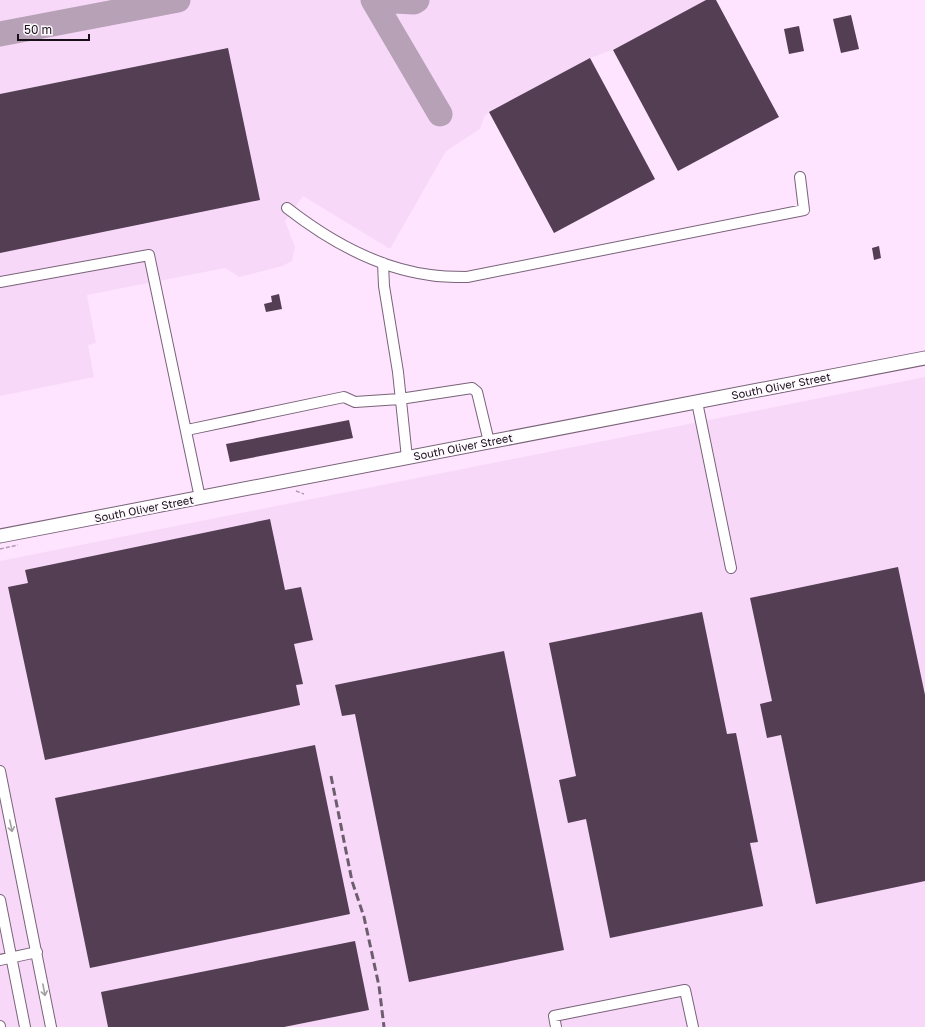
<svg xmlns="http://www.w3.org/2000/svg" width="925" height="1027" font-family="'Golos Text',sans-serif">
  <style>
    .built { fill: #f8d8f8 }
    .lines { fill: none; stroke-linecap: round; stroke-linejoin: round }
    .taxiway { stroke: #b6a1b6; stroke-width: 25 }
    .building { fill: #533e53 }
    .minor-casing { stroke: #796379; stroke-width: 12 }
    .major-casing { stroke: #796379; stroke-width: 15 }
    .path { stroke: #b09bb0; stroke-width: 1.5; stroke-dasharray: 4 2; stroke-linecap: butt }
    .minor { stroke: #fff; stroke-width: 10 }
    .major { stroke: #fff; stroke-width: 13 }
    .rail { stroke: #6d5e6d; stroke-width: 3; stroke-dasharray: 8 4; stroke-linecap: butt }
    .oneway { stroke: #a39fa3 }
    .labels { text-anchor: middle; stroke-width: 4; stroke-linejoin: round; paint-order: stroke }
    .street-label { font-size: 11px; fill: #180f18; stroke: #fef9fe }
  </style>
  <rect width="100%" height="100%" fill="#fee4fe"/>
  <path class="built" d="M 0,0 L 710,0 L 615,49 L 590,58 L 489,112 L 484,117 L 480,129 L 446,151 L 390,249 L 303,196 L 285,221 L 295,247 L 292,261 L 282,266 L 239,277 L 225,268 L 87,295 L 96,343 L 88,345 L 94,377 L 0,396 Z
    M 925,377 L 925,1027 L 0,1027 L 0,561 Z"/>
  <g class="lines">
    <path class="taxiway" d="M 373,0 L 440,114
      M 377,0 L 414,2 L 417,0
      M 0,34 L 178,0"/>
  </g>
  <path class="building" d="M 706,0 L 716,0 L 779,117 L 678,171 L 613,50 Z
    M 851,15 L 859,49 L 841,53 L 833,19 Z
    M 799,26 L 804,51 L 789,54 L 784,29 Z
    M 228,48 L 260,200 L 0,253 L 0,94 Z
    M 590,58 L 655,179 L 554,233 L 489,112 Z
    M 879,246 L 881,258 L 874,260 L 872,248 Z
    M 279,294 L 282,309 L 266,312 L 264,304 L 272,302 L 271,296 Z
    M 349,420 L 353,438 L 230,462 L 226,444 Z
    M 270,519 L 285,590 L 301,587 L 313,640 L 294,644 L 303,684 L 296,685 L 300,705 L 45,760 L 8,587 L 28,583 L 25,570 Z
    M 898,567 L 925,695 L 925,881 L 816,904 L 781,735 L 767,738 L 760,704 L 772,701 L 750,598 Z
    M 702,612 L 727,734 L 736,733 L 758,842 L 750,843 L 763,906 L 610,938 L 586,819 L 568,823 L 559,780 L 576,776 L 549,643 Z
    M 504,651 L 564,950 L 409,982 L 355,714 L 342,716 L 335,685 Z
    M 315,745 L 350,914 L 90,968 L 55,798 Z
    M 355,941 L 369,1010 L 284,1027 L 108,1027 L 101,992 Z"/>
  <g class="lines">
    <defs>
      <path id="minor" d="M 287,208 C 328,240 377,268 430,275 C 442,277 454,277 467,277 L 804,210 L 800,177
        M 383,263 L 384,286 L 398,372 L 407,458
        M 0,282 L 149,255 L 200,498
        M 697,402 L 731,568
        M 187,430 L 344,397 L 355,402 L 400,399 L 472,388 L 477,392 L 489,442
        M 0,771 L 51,1027
        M 0,900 L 25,1027
        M 0,960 L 37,952
        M 0,1026 L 0,1027
        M 556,1027 L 554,1016 L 685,990 L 693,1027"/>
      <path id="major" d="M 0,536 L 925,358"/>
    </defs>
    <use href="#minor" class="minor-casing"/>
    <use href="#major" class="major-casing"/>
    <path class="path" d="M 296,491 L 304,494
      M 0,549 L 18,545"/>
    <use href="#minor" class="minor"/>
    <use href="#major" class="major"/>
    <path class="rail" d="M 331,776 L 352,881 L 364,917 L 379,986 L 384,1027"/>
  </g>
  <defs><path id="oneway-shaft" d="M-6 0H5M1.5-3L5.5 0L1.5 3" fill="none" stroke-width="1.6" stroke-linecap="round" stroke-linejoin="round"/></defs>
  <g class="oneway">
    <use href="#oneway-shaft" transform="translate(11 826) rotate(78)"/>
    <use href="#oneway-shaft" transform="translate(44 990) rotate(79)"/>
  </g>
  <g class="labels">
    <g class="street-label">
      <text transform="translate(781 386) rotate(-11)" y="4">South Oliver Street</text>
      <text transform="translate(463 447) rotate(-11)" y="4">South Oliver Street</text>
      <text transform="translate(144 509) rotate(-11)" y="4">South Oliver Street</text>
    </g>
  </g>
  <path d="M18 34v6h71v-6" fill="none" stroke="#180f18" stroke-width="2"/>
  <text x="24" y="34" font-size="12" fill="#180f18" stroke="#fef9fe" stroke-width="3" paint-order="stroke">50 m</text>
</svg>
